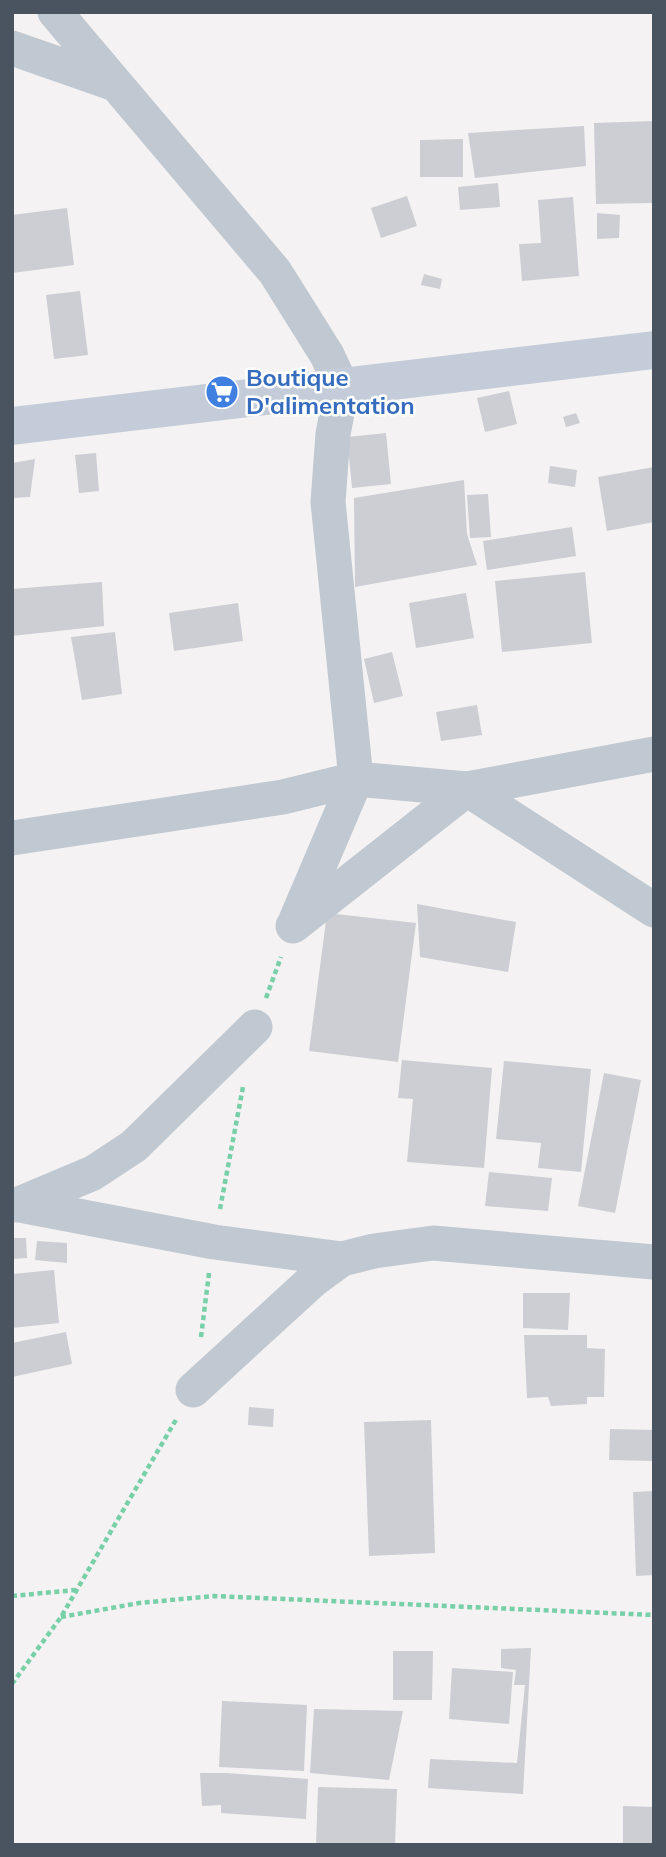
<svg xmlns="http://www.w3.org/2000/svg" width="666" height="1857" font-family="Mulish,sans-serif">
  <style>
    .building { fill: #ccced4 }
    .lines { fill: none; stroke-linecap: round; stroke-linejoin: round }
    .path { stroke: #78d0a8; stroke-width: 4.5; stroke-dasharray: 5 3.5; stroke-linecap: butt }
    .street { stroke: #c0c8d1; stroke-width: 35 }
    .secondary { stroke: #c3ccd8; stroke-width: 38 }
    .labels { text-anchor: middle; stroke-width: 5; stroke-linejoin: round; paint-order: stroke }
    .shop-label { font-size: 24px; font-weight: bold; fill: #366cbe; stroke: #fff; text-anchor: start }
  </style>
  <rect width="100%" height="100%" fill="#f4f2f2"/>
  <path class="building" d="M 654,121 L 654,203 L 596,204 L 594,123 Z
    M 584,126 L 586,166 L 475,178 L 468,133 Z
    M 463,139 L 463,177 L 420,177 L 420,140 Z
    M 498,183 L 500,207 L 460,210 L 458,187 Z
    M 407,196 L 417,226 L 381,238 L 371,208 Z
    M 573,197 L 579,276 L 522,281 L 519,244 L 541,243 L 538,200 Z
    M 67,208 L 74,265 L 12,273 L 12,215 Z
    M 597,213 L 620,215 L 619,238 L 597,239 Z
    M 424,274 L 442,279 L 440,289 L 421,285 Z
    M 80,291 L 88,355 L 54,359 L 46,295 Z
    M 509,391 L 517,424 L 485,432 L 477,398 Z
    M 576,413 L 580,423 L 566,427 L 563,417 Z
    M 386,433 L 391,484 L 352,488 L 347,437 Z
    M 96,453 L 99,491 L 79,493 L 75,455 Z
    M 35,459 L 30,497 L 12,498 L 12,463 Z
    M 550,466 L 577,470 L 575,487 L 548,483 Z
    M 654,467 L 654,522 L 607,531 L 598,477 Z
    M 464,480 L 467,534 L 477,565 L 355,587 L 354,498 Z
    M 488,494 L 491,537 L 470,538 L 467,495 Z
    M 572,527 L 576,556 L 487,570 L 483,541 Z
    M 585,572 L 592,643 L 502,652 L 495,581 Z
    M 102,582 L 104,626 L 12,636 L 12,589 Z
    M 466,593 L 474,638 L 416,648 L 409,603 Z
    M 238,603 L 243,641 L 174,651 L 169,613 Z
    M 115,632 L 122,694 L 82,700 L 71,637 Z
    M 392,652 L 403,696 L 374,703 L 364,659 Z
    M 477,705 L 482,735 L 441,741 L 436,712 Z
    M 417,904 L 516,922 L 508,972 L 420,957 Z
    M 327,913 L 416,923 L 398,1062 L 309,1051 Z
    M 402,1060 L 492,1068 L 484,1168 L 407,1162 L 413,1099 L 398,1098 Z
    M 504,1061 L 591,1069 L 581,1172 L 538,1168 L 541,1143 L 496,1139 Z
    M 604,1073 L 641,1080 L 615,1213 L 578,1206 Z
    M 489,1172 L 552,1178 L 548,1211 L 485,1206 Z
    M 12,1238 L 26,1238 L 27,1258 L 12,1259 Z
    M 37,1241 L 67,1243 L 67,1263 L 35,1260 Z
    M 54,1270 L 59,1323 L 12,1328 L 12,1274 Z
    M 523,1293 L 570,1293 L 568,1330 L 523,1328 Z
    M 66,1332 L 72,1364 L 12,1377 L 12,1343 Z
    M 524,1335 L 587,1335 L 587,1348 L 605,1349 L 604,1397 L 587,1397 L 587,1404 L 551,1406 L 548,1397 L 527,1398 Z
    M 249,1407 L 274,1409 L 273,1427 L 248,1425 Z
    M 431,1420 L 435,1553 L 369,1556 L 364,1422 Z
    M 610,1429 L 654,1430 L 654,1461 L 609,1460 Z
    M 654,1491 L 654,1575 L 636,1576 L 633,1492 Z
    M 531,1648 L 523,1794 L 428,1788 L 430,1759 L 517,1763 L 525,1685 L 514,1685 L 516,1670 L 501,1668 L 501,1649 Z
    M 393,1651 L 433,1651 L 432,1700 L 393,1700 Z
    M 452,1668 L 513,1672 L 509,1724 L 449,1719 Z
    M 222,1701 L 307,1705 L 304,1771 L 219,1767 Z
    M 314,1709 L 403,1711 L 389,1780 L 310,1773 Z
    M 200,1773 L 227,1773 L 308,1779 L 306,1819 L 221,1813 L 221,1805 L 202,1806 Z
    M 318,1787 L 397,1789 L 395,1845 L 316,1845 Z
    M 623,1806 L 654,1807 L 654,1845 L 623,1845 Z"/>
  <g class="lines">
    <path class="path" d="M 266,998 L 281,957
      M 220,1209 L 243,1087
      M 201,1337 L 209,1273
      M 12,1596 L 75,1590
      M 61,1617 L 139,1603 L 214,1596 L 654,1615
      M 12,1684 L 61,1617 L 177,1418"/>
    <path class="street" d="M 55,12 L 275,272 L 327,355 L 342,387 L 333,434 L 328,502 L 356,779 L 467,789 L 654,754
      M 12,48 L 115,84
      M 467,789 L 654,910
      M 12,838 L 283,797 L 356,779
      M 296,920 L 356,779
      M 293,926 L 467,789
      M 17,1205 L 93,1173 L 134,1146 L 255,1027
      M 20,1205 L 214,1242 L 342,1259
      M 193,1390 L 312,1281 L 342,1259 L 374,1251 L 433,1243 L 654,1262"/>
    <path class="secondary" d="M 12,426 L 654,350"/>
  </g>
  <defs>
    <symbol id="supermarket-disc" viewBox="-11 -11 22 22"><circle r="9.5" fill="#3f7fe0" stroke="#fff"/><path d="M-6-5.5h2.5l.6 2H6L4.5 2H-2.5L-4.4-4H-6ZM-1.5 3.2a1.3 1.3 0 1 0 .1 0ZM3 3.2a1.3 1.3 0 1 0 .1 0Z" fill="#fff"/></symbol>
  </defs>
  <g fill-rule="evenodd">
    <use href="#supermarket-disc" x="203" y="373" width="38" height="38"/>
  </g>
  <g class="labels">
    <g class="shop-label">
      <text x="246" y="386">Boutique<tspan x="246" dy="28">D'alimentation</tspan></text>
    </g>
  </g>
  <rect width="666" height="1857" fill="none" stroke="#495460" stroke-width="28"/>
</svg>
